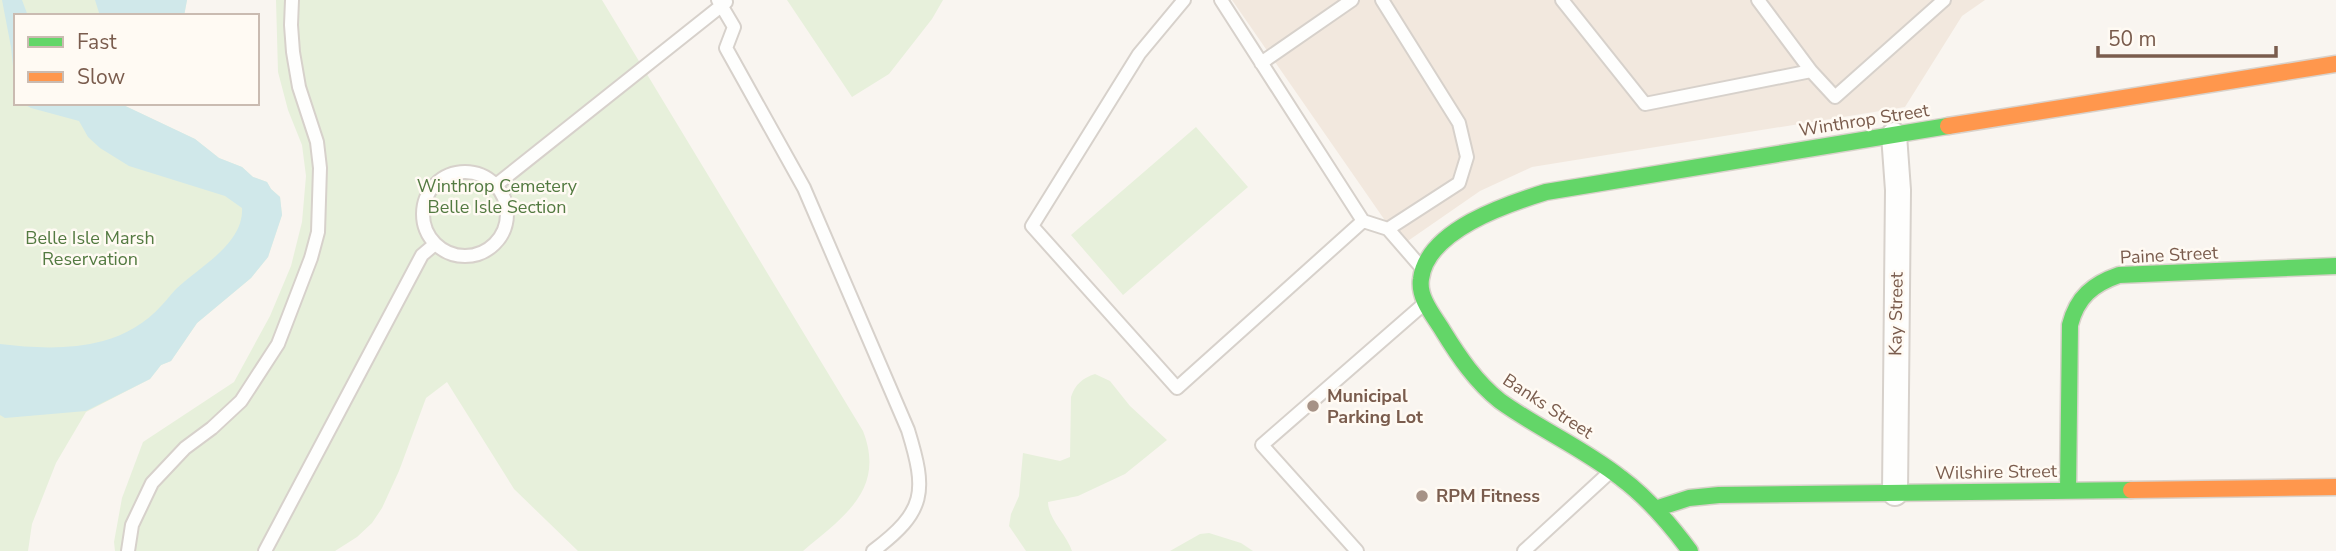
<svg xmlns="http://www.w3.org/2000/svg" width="2336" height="551" font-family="'Nunito Sans',sans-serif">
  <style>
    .residential { fill: #f2e8de }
    .green { fill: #e7f0db }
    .water { fill: #d0e8ea }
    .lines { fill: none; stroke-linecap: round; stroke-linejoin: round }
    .lane-casing { stroke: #d7d1cb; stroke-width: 16 }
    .street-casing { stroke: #d7d1cb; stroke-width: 28 }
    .fast-casing { stroke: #d9d2cb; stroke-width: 19 }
    .slow-casing { stroke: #d9d2cb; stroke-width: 19 }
    .lane { stroke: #fefefd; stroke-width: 12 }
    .street { stroke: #fefefd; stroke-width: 24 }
    .fast { stroke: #63d668; stroke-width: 16 }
    .slow { stroke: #ff974d; stroke-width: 16 }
    .poi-dot { fill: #a69286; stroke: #fffaf3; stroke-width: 2.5 }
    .labels { text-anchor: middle; stroke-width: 5; stroke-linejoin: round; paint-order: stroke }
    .street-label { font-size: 18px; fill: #7a5c4d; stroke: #fffaf3 }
    .park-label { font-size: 18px; fill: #537a41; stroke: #fffaf3 }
    .poi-label { font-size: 18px; font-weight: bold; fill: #7a5c4d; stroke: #fffaf3; text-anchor: start }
  </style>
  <rect width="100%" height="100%" fill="#f9f5f0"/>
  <path class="residential" d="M 1232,0 L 1985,0 L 1962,16 L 1905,107 L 1532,167 L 1480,191 L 1402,245 Z"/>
  <path class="green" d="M 0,0 L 187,0 L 184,16 L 16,16 L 16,103 L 119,103 L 195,139 L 219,158 L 242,167 L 253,177 L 267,182 L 271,189 L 280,197 L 282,215 L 268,257 L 251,278 L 197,323 L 171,361 L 161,365 L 150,379 L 86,412 L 56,463 L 32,524 L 28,551 L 0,551 Z
    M 276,0 L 602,0 L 863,431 C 886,490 843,517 803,551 L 578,551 L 514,489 L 447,382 L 426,398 L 399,471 L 382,508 L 372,523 L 357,537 L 335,551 L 115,551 L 114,542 L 122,498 L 143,442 L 234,382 L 270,316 L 291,266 L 302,222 L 306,176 L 302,145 L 288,110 L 278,72 Z
    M 943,0 L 932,19 L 889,74 L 852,97 L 787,0 Z
    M 1196,127 L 1248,187 L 1123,295 L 1071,235 Z
    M 1095,374 L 1110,381 L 1130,406 L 1167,440 L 1125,474 L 1078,496 L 1048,502 C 1048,519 1067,535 1072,551 L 1026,551 L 1009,526 L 1011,514 L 1019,496 L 1023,453 L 1060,461 L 1070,457 L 1071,397 C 1075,384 1083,378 1095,374 Z
    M 1209,533 L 1241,543 L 1253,551 L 1170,551 L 1200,534 Z"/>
  <path class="water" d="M 2,0 L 22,0 L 28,16 L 16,16 L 16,95 L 11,47 Z
    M 95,0 L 187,0 L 184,16 L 100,16 Z
    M 22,103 L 119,103 L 195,139 L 219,158 L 242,167 L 253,177 L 267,182 L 271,189 L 280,197 L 282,215 L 268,257 L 251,278 L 197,323 L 171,361 L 161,365 L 150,379 L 86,411 L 5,418 L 0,415 L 0,344 C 33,348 70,350 103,341 C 125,335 146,323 162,305 C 167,300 171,294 176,289 C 199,267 244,244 242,208 L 225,196 L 129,166 L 100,148 L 88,137 L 79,121 L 31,108 Z"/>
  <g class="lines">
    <defs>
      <path id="lane" d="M 718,0 L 734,27 L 726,48 L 804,188 L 908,430 C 927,492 926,511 873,551
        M 1184,0 L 1139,54 L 1032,226 L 1177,388 L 1363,221
        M 1221,0 L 1363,221 L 1388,229 L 1421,267
        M 1382,0 L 1459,123 L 1467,157 L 1459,183 L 1388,229
        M 1562,0 L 1645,104 L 1811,71
        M 1758,0 L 1811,71 L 1835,97 L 1944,0
        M 1261,63 L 1352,0
        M423 214a42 42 0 1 1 84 0a42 42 0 1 1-84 0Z
        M 496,185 L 726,2
        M 128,551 L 132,525 L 152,483 L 185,448 L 212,428 L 241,401 L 278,344 L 311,258 L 318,232 L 320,168 L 317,142 L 299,87 L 293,52 L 291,25 L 292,0
        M 265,551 L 422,255 L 435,244
        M 1357,551 L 1262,445 L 1425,303
        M 1524,551 L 1611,471"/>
      <path id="street" d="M 1894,135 L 1898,190 L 1895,493"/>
      <path id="fast" d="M 2068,491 L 2070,325 C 2077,297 2093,284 2119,275 L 2336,266
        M 1658,508 L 1689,498 L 1719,495 L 2131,490
        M 1690,551 C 1670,524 1648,498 1621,478 C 1583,448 1539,429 1500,401 C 1476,382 1459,357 1443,331 C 1434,316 1418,298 1421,279 C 1427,230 1507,204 1546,192 L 1948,126"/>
      <path id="slow" d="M 1948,126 L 2336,64
        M 2131,490 L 2336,487"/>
    </defs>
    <use href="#lane" class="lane-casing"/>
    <use href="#street" class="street-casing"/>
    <use href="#fast" class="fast-casing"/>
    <use href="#slow" class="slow-casing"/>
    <use href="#lane" class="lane"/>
    <use href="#street" class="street"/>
    <use href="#fast" class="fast"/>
    <use href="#slow" class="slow"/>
  </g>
  <g class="poi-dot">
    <circle cx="1313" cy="406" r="7"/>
    <circle cx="1422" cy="496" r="7"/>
  </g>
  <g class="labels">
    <g class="street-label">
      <text transform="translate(1864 120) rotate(-9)" y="6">Winthrop Street</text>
      <text transform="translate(2169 255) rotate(-3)" y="6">Paine Street</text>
      <text transform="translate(1896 314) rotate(-89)" y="6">Kay Street</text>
      <text transform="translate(1548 406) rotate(33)" y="6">Banks Street</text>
      <text transform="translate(1996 472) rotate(-1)" y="6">Wilshire Street</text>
    </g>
    <g class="park-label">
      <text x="497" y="192">Winthrop Cemetery<tspan x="497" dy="21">Belle Isle Section</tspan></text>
      <text x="90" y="244">Belle Isle Marsh<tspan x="90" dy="21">Reservation</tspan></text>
    </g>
    <g class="poi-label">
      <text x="1327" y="402">Municipal<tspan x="1327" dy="21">Parking Lot</tspan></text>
      <text x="1436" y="502">RPM Fitness</text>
    </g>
  </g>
  <rect x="14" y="14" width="245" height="91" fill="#fffaf3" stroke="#cabbb1" stroke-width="2"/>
  <rect x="28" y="37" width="35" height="10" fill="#63d668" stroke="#cabbb1" stroke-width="2"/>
  <text x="77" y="49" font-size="21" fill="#7a5c4d">Fast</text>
  <rect x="28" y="72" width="35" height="10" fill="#ff974d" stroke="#cabbb1" stroke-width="2"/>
  <text x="77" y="84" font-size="21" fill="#7a5c4d">Slow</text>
  <path d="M2098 46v10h178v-10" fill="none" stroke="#7a5c4d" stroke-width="3.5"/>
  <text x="2108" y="46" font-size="21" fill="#7a5c4d" stroke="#fffaf3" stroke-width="5" paint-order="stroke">50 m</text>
</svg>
